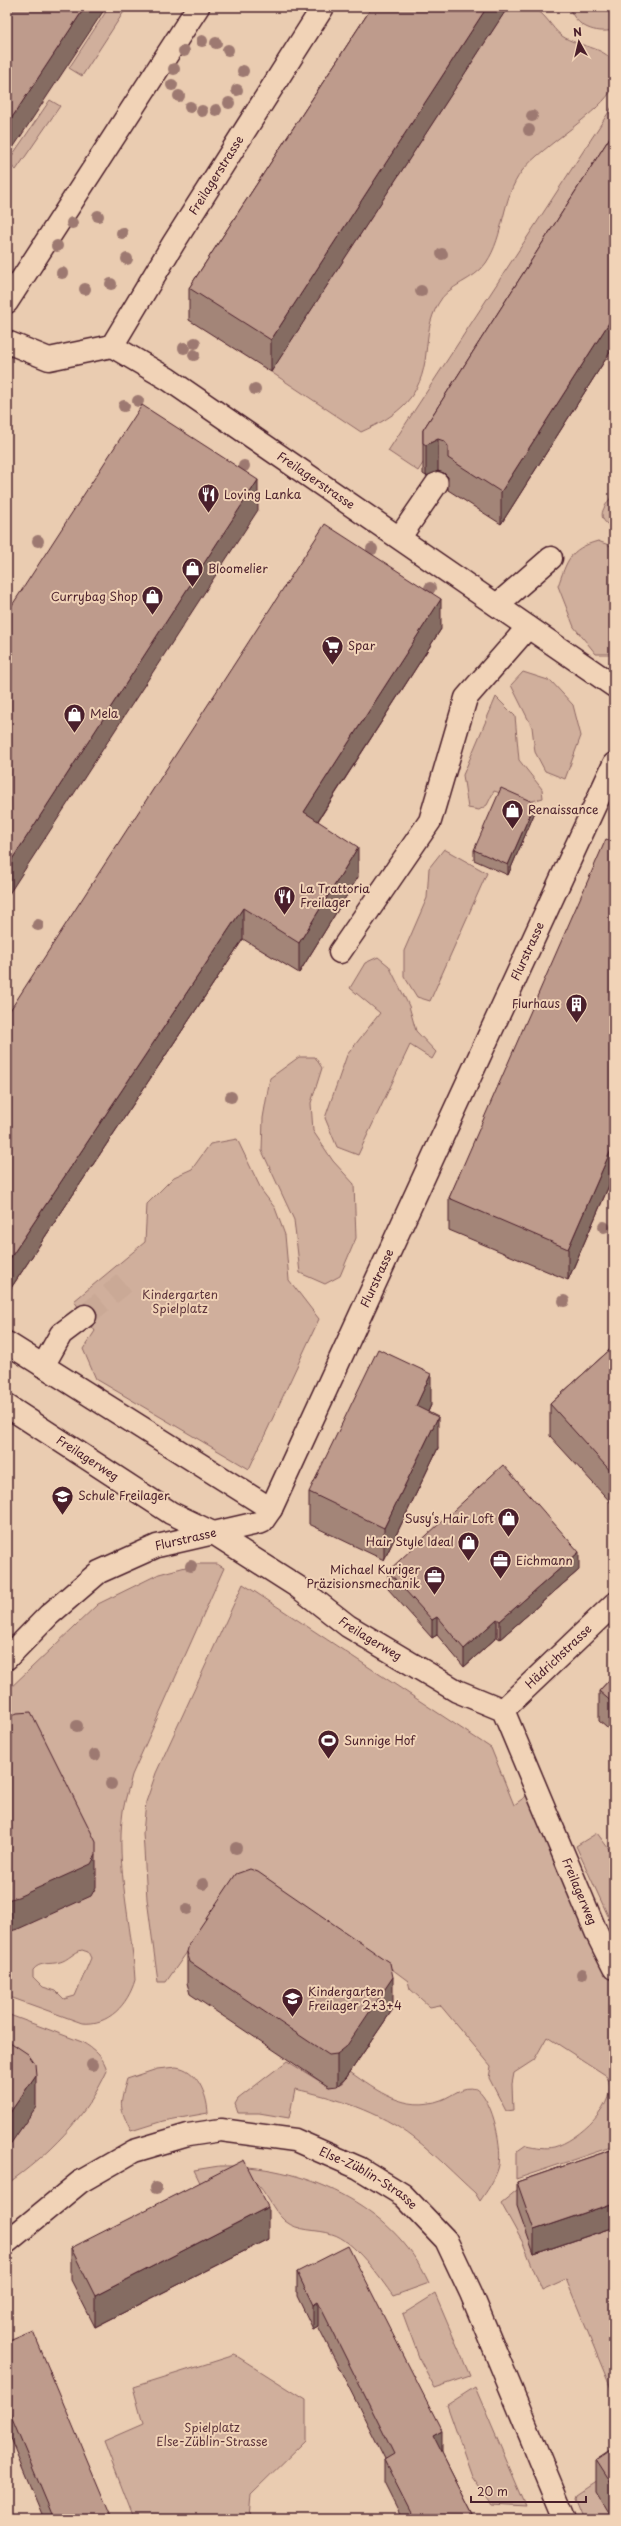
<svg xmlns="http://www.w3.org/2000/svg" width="621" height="2526" font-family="'Playpen Sans',sans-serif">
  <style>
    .green { fill: #d0af9c; stroke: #8d6764; fill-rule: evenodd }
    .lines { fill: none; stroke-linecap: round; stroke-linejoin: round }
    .minor-tunnel { stroke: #caa996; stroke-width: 22; stroke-dasharray: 22 11; stroke-linecap: butt }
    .minor-casing { stroke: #4a1f2b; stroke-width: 25 }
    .minor { stroke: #f1d3b7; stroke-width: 22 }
    .tree { fill: #9d7971 }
    .wall { fill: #a38578; stroke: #4a1f2b }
    .shaded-wall { fill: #856c62; stroke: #4a1f2b }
    .building { fill: #be9b8c; stroke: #4a1f2b }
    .labels { text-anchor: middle; stroke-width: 4; stroke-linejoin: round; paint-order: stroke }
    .street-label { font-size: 12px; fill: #4a1f2b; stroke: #f1d3b7 }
    .poi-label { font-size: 12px; fill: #4a1f2b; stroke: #f1d3b7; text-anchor: start }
    .park-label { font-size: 12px; fill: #5e353c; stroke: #f1d3b7 }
  </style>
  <rect width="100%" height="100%" fill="#eaccb1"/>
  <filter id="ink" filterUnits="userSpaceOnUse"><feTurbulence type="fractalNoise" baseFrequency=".025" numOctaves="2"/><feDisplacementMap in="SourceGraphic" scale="8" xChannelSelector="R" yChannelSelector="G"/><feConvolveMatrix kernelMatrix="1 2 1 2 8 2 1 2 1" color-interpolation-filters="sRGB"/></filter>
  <g filter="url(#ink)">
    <path class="green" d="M 109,7 L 127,7 L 82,76 L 69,68 Z
      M 508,7 C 514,7 524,5 530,7 C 545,11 551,28 562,36 C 578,47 604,46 614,63 C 614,70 616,80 613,87 C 603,111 542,146 522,171 C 501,199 505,235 486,263 C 474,281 448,284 438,304 C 429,320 428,335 426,353 C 422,397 399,415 361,432 L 271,372 Z
      M 569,7 L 614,7 L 614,30 C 595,34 576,27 569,7 Z
      M 50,100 L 60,106 L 16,170 L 7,163 Z
      M 614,104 L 614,163 L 418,471 L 388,451 Z
      M 614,493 L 614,529 C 594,517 603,509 614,493 Z
      M 598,541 L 614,547 L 614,654 L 596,654 L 574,627 L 558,586 C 567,561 569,549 598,541 Z
      M 523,672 L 551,681 L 573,705 L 581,736 L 565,779 L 545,771 L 535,752 L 532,727 L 511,685 Z
      M 496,697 L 515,716 L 519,760 L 542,789 L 543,798 L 529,802 L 494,791 L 487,805 L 479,810 L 468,808 L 463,775 Z
      M 444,849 L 487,873 L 430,1001 L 417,997 L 404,976 L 404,951 L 427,898 L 429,868 Z
      M 378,957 L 389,966 L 409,1006 L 416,1031 L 436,1052 L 432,1059 L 410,1045 L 358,1155 L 337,1147 L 325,1118 L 347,1055 L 380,1013 L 350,988 L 365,963 Z
      M 299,1057 L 315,1057 L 322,1068 L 311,1103 L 313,1131 L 333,1161 L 354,1184 L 356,1238 L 340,1276 L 325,1284 L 300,1273 L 294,1220 L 262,1151 L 263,1118 L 270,1078 Z
      M 237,1139 L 262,1191 L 275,1208 L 285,1235 L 289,1280 L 319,1319 L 249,1469 L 96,1379 L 83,1349 L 95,1331 L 74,1301 L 145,1242 L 147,1204 L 174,1177 L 192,1169 L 210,1144 Z
      M 197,1564 L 217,1564 L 224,1568 L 132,1775 C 129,1787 125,1799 123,1811 C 115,1867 132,1924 135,1980 C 128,2004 109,2026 82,2023 L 7,1996 L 7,1691 L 98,1604 L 159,1574 ZM 82,1950 L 88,1952 L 91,1958 L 75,1996 L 64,1999 L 56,1991 L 43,1987 L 33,1977 L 33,1970 C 40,1961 50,1965 60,1962 C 68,1960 74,1952 82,1950 Z
      M 243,1584 L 491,1748 L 514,1805 L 529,1794 L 583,1921 L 614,1983 L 614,2146 L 516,2179 L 516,2152 L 526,2145 C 536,2147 544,2149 554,2147 C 577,2141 621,2103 607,2076 L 547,2037 L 534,2060 L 514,2073 L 512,2084 L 513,2110 L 506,2111 L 489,2078 L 491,2066 L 440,2005 L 430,2007 L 410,1989 L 408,1981 L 349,1937 L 227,1895 L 166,1982 L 158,1982 L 147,1899 L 143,1833 L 146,1802 L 156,1773 Z
      M 597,1833 L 614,1856 L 614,1929 L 576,1846 Z
      M 7,2014 L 82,2042 C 94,2049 104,2057 107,2071 C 86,2118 48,2155 7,2184 Z
      M 287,2061 L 329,2087 L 342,2083 L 350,2072 C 377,2091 406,2113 441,2100 C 455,2095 461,2085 477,2089 C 493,2100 504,2151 498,2169 C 494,2181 487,2191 480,2201 L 475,2193 C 455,2175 435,2154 414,2138 C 379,2111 336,2098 295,2089 L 289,2118 L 259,2113 L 238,2113 L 235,2104 L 238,2099 Z
      M 176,2067 C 197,2069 207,2094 208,2113 L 163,2121 L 131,2131 C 119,2106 119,2106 127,2079 L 157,2069 Z
      M 219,2166 C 302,2164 393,2204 429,2283 L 393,2296 C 380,2278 354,2240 332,2234 C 317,2229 298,2232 285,2221 C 272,2210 267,2192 254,2181 L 204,2191 L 194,2170 Z
      M 553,2175 L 534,2254 L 614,2227 L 614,2396 L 566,2279 L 542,2290 L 523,2243 L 501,2203 L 517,2190 Z
      M 435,2294 L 470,2376 L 435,2388 L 420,2360 L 403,2314 Z
      M 235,2355 L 306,2400 L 306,2440 L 251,2494 L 249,2519 L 134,2519 L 104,2441 L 143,2424 L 133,2387 Z
      M 475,2387 L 526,2506 L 492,2504 L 472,2476 L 447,2405 Z
      M 598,2480 L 613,2519 L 585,2519 L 576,2497 L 577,2494 Z"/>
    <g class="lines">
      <path class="minor-tunnel" d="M 85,1316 L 124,1283"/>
      <defs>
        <g id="minor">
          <path d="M 7,302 L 198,7"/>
          <path id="s1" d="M 7,342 L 49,359 L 112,346 L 168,379 L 614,686"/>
          <path id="s2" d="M 112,346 L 173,244 L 323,7"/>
          <path d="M 400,537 L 437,483"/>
          <path d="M 497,605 L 551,558"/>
          <path d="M 340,952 L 430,821 L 466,698 L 528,627"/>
          <path d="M 7,1343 L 271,1509"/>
          <path d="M 43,1366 L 61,1334 L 85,1316"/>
          <path id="s3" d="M 7,1406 L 171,1513 L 215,1534 L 298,1587 L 348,1626 L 457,1691 L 503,1710 L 597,1934 L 614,1968"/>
          <path id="s4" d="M 7,1658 L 49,1615 L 99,1572 L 157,1546 L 262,1522 L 271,1509 L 614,764"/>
          <path id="s5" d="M 503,1710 L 614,1604"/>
          <path id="s6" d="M 7,2242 L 80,2182 L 134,2151 L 188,2135 L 221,2130 L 295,2140 L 359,2168 L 403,2195 L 446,2240 L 471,2293 L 565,2519"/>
        </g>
      </defs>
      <use href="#minor" class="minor-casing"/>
      <use href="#minor" class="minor"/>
    </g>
    <g class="tree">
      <circle cx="202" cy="41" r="6"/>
      <circle cx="216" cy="43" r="6"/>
      <circle cx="228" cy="50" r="6"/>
      <circle cx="184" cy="51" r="6"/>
      <circle cx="174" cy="69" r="6"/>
      <circle cx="243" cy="71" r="6"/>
      <circle cx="172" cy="85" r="6"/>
      <circle cx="237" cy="90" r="6"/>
      <circle cx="179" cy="96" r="6"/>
      <circle cx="229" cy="103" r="6"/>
      <circle cx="190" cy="107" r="6"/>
      <circle cx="216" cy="110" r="6"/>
      <circle cx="202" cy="111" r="6"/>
      <circle cx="532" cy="116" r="6"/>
      <circle cx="529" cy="130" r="6"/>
      <circle cx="98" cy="216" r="6"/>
      <circle cx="72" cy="223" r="6"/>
      <circle cx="122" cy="233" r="6"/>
      <circle cx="57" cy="246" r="6"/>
      <circle cx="442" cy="254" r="6"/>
      <circle cx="127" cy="259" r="6"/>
      <circle cx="62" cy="273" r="6"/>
      <circle cx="111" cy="284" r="6"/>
      <circle cx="85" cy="289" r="6"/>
      <circle cx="421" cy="291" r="6"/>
      <circle cx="195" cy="343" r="6"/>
      <circle cx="184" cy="348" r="6"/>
      <circle cx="194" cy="355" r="6"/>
      <circle cx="255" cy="389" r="6"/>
      <circle cx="138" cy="401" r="6"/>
      <circle cx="124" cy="406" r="6"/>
      <circle cx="244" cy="466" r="6"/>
      <circle cx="38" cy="541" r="6"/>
      <circle cx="372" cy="549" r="6"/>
      <circle cx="430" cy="588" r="6"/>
      <circle cx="38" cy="925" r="6"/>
      <circle cx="231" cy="1097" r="6"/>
      <circle cx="604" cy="1227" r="6"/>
      <circle cx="564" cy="1301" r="6"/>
      <circle cx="191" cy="1566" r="6"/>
      <circle cx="77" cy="1726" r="6"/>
      <circle cx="95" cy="1755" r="6"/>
      <circle cx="111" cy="1784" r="6"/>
      <circle cx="236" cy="1848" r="6"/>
      <circle cx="203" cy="1884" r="6"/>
      <circle cx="187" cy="1909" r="6"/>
      <circle cx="582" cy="1974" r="6"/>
      <circle cx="92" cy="2065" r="6"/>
      <circle cx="156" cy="2188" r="6"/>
    </g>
    <path class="wall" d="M 372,7 L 271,372 L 189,320 L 189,288 Z
      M 614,131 L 614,346 L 501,524 L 448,490 L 448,477 L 444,473 L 438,471 L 426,476 L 423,474 L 423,430 Z
      M 441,629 L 318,821 L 358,877 L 299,973 L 243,939 L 7,1294 L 7,1015 Z
      M 535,812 L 508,875 L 474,860 L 474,850 Z
      M 614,842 L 614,1174 L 568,1280 L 449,1230 L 449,1198 Z
      M 614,1346 L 614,1506 L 550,1436 L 550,1404 Z
      M 431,1405 L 428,1412 L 438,1448 L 384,1560 L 309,1524 L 309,1492 Z
      M 579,1570 L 500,1639 L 497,1637 L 464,1667 L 437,1635 L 432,1638 L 388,1589 L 388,1571 Z
      M 614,1675 L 614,1734 L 599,1721 L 599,1691 Z
      M 187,1952 L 393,2009 L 346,2078 L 337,2086 L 329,2087 L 190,1994 L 187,1983 Z
      M 614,2149 L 614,2227 L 534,2254 L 517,2206 L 517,2182 Z
      M 268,2239 L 95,2327 L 71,2280 L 71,2248 Z
      M 297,2272 L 442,2454 L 475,2519 L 402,2519 L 384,2483 L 384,2460 L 385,2459 L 318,2326 L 313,2329 L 297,2296 Z
      M 7,2342 L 112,2519 L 44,2519 L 7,2431 Z
      M 614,2448 L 614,2519 L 613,2519 L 596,2491 L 596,2460 Z"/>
    <path class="shaded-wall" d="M 85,7 L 106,7 L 7,157 L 7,125 Z
      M 487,7 L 508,7 L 271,372 L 271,340 Z
      M 614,315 L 614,346 L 501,524 L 501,492 Z
      M 438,439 L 438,471 L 426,476 L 426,445 Z
      M 258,480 L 258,510 L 7,897 L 7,867 Z
      M 441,599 L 441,629 L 304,842 L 304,812 Z
      M 535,803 L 535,812 L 508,875 L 508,865 Z
      M 358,847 L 358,877 L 299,973 L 299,943 Z
      M 243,908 L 243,939 L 7,1294 L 7,1263 Z
      M 614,1143 L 614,1174 L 568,1280 L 568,1249 Z
      M 431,1374 L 431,1405 L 416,1438 L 416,1406 Z
      M 438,1417 L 438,1448 L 384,1560 L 384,1528 Z
      M 579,1552 L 579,1570 L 500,1639 L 500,1621 Z
      M 437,1617 L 437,1635 L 432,1638 L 432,1620 Z
      M 497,1619 L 497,1637 L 464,1667 L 464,1649 Z
      M 96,1855 L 96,1887 L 91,1896 L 18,1929 L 7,1932 L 7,1900 Z
      M 393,1977 L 393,2009 L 346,2078 L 337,2086 L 337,2054 Z
      M 36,2075 L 36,2107 L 7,2149 L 7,2117 Z
      M 614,2203 L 614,2227 L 534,2254 L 534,2230 Z
      M 268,2207 L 268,2239 L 95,2327 L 95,2296 Z
      M 318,2302 L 318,2326 L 313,2329 L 313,2305 Z
      M 442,2431 L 442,2454 L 433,2460 L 433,2436 Z"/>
    <path class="building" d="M 7,7 L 85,7 L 7,125 Z
      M 372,7 L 487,7 L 271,340 L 189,288 Z
      M 614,131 L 614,315 L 501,492 L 448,458 L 448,446 L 444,441 L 438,439 L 426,445 L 423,443 L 423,430 Z
      M 142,405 L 258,480 L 7,867 L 7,613 Z
      M 325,524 L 441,599 L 304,812 L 358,847 L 299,943 L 243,908 L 7,1263 L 7,1015 Z
      M 501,788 L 535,803 L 508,865 L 474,850 Z
      M 606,839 L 614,842 L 614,1143 L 568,1249 L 449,1198 Z
      M 614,1346 L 614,1475 L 550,1404 Z
      M 378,1349 L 431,1374 L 416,1406 L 438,1417 L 384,1528 L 309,1492 Z
      M 503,1465 L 579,1552 L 500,1621 L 497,1619 L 464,1649 L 437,1617 L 432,1620 L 388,1571 Z
      M 614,1675 L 614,1704 L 599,1691 Z
      M 31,1712 L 96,1842 L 96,1855 L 91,1864 L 18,1897 L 7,1900 L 7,1718 L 17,1713 Z
      M 250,1869 L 258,1872 L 390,1963 L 393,1977 L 346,2047 L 337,2054 L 329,2055 L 190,1962 L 187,1952 L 189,1944 L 236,1874 Z
      M 7,2040 L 28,2054 L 35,2064 L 36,2075 L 7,2117 Z
      M 614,2149 L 614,2203 L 534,2230 L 517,2182 Z
      M 244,2160 L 268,2207 L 95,2296 L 71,2248 Z
      M 348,2246 L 442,2431 L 433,2436 L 475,2519 L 414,2519 L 384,2460 L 394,2454 L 318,2302 L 313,2305 L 297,2272 Z
      M 33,2331 L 112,2519 L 54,2519 L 7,2407 L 7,2342 Z
      M 614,2448 L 614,2488 L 596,2460 Z"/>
  </g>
  <defs>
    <symbol id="restaurant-pin" viewBox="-11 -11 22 30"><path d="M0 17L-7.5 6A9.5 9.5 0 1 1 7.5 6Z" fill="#4a1f2b" stroke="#f1d3b7"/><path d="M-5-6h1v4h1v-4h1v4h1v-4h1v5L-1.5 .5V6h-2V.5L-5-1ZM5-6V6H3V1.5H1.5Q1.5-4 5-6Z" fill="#fff"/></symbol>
    <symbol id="shop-pin" viewBox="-11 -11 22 30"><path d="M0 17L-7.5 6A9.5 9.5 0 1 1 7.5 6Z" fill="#4a1f2b" stroke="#f1d3b7"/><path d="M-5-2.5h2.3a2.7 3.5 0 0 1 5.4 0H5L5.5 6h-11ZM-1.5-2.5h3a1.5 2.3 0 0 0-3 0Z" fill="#fff"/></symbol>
    <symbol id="supermarket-pin" viewBox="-11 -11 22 30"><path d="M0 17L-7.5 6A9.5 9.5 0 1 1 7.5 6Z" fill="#4a1f2b" stroke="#f1d3b7"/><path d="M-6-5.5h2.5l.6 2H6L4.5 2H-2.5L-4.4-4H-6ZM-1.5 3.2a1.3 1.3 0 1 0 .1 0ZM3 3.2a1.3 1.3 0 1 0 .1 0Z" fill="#fff"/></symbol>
    <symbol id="building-pin" viewBox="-11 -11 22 30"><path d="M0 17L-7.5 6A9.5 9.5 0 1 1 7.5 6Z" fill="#4a1f2b" stroke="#f1d3b7"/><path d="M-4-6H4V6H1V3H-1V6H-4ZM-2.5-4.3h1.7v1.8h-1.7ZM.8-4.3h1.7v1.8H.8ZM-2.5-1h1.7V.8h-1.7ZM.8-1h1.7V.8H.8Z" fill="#fff"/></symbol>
    <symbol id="school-pin" viewBox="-11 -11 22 30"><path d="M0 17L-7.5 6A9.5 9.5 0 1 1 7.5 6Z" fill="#4a1f2b" stroke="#f1d3b7"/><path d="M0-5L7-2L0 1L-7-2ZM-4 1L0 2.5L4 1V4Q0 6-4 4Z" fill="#fff"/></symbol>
    <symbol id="office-pin" viewBox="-11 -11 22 30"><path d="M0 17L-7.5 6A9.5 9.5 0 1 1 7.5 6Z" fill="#4a1f2b" stroke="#f1d3b7"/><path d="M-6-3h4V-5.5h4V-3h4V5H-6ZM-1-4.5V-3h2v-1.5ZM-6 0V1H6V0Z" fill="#fff"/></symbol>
    <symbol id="stadium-pin" viewBox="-11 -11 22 30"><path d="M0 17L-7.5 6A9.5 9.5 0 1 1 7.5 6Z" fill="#4a1f2b" stroke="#f1d3b7"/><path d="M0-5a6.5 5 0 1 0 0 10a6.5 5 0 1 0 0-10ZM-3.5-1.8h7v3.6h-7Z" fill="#fff"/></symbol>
  </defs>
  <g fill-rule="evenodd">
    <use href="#restaurant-pin" x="196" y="482" width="25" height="34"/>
    <use href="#shop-pin" x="180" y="556" width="25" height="34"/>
    <use href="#shop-pin" x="140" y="584" width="25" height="34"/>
    <use href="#supermarket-pin" x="320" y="634" width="25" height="34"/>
    <use href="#shop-pin" x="62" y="702" width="25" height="34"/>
    <use href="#shop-pin" x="500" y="798" width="25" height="34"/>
    <use href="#restaurant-pin" x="272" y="884" width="25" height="34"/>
    <use href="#building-pin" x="564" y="992" width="25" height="34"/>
    <use href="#school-pin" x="50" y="1484" width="25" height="34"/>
    <use href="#shop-pin" x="496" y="1506" width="25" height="34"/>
    <use href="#shop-pin" x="456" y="1530" width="25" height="34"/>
    <use href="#office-pin" x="488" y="1548" width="25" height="34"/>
    <use href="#office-pin" x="422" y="1564" width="25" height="34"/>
    <use href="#stadium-pin" x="316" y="1728" width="25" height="34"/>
    <use href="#school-pin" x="280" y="1986" width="25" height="34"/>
  </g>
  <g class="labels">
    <g class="street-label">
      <text dy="4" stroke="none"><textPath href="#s2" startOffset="200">Freilagerstrasse</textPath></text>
      <text dy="4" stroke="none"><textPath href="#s1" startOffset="354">Freilagerstrasse</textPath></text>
      <text dy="4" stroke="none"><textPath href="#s4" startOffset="927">Flurstrasse</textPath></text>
      <text dy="4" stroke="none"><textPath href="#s4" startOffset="567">Flurstrasse</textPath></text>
      <text dy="4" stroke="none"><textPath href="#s3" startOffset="96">Freilagerweg</textPath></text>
      <text dy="4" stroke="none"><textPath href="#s4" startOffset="219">Flurstrasse</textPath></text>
      <text dy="4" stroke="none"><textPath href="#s3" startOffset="432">Freilagerweg</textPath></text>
      <text dy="4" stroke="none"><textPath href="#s5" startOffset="77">Hädrichstrasse</textPath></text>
      <text dy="4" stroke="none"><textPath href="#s3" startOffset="780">Freilagerweg</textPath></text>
      <text dy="4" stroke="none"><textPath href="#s6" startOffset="404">Else-Züblin-Strasse</textPath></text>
    </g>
    <g class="poi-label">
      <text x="224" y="499">Loving Lanka</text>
      <text x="208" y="573">Bloomelier</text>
      <text x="138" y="601" text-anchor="end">Currybag Shop</text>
      <text x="348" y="650">Spar</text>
      <text x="90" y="718">Mela</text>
      <text x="528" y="814">Renaissance</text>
      <text x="300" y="893">La Trattoria<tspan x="300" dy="14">Freilager</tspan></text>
      <text x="560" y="1008" text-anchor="end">Flurhaus</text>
      <text x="78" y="1500">Schule Freilager</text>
      <text x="494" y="1523" text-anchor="end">Susy‘s Hair Loft</text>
      <text x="454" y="1546" text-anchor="end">Hair Style Ideal</text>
      <text x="516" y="1565">Eichmann</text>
      <text x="420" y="1574" text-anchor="end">Michael Kuriger<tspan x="420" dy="14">Präzisionsmechanik</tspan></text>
      <text x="344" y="1745">Sunnige Hof</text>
      <text x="308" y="1996">Kindergarten<tspan x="308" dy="14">Freilager 2+3+4</tspan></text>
    </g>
    <g class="park-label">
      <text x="180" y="1299">Kindergarten<tspan x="180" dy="14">Spielplatz</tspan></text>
      <text x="212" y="2432">Spielplatz<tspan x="212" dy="14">Else-Züblin-Strasse</tspan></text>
    </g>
  </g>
  <rect width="621" height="2526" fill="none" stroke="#f1d3b7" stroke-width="24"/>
  <rect x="12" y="12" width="597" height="2502" fill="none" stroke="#4a1f2b" stroke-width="1.5" filter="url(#ink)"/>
  <g transform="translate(579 42) rotate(352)" stroke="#f1d3b7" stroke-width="3" paint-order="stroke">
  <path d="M0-3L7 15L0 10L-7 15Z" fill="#4a1f2b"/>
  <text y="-6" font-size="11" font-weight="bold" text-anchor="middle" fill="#4a1f2b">N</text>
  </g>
  <path d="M471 2496v6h115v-6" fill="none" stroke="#4a1f2b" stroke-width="2"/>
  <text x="477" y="2496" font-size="12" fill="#4a1f2b" stroke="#f1d3b7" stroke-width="3" paint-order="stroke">20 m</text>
</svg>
